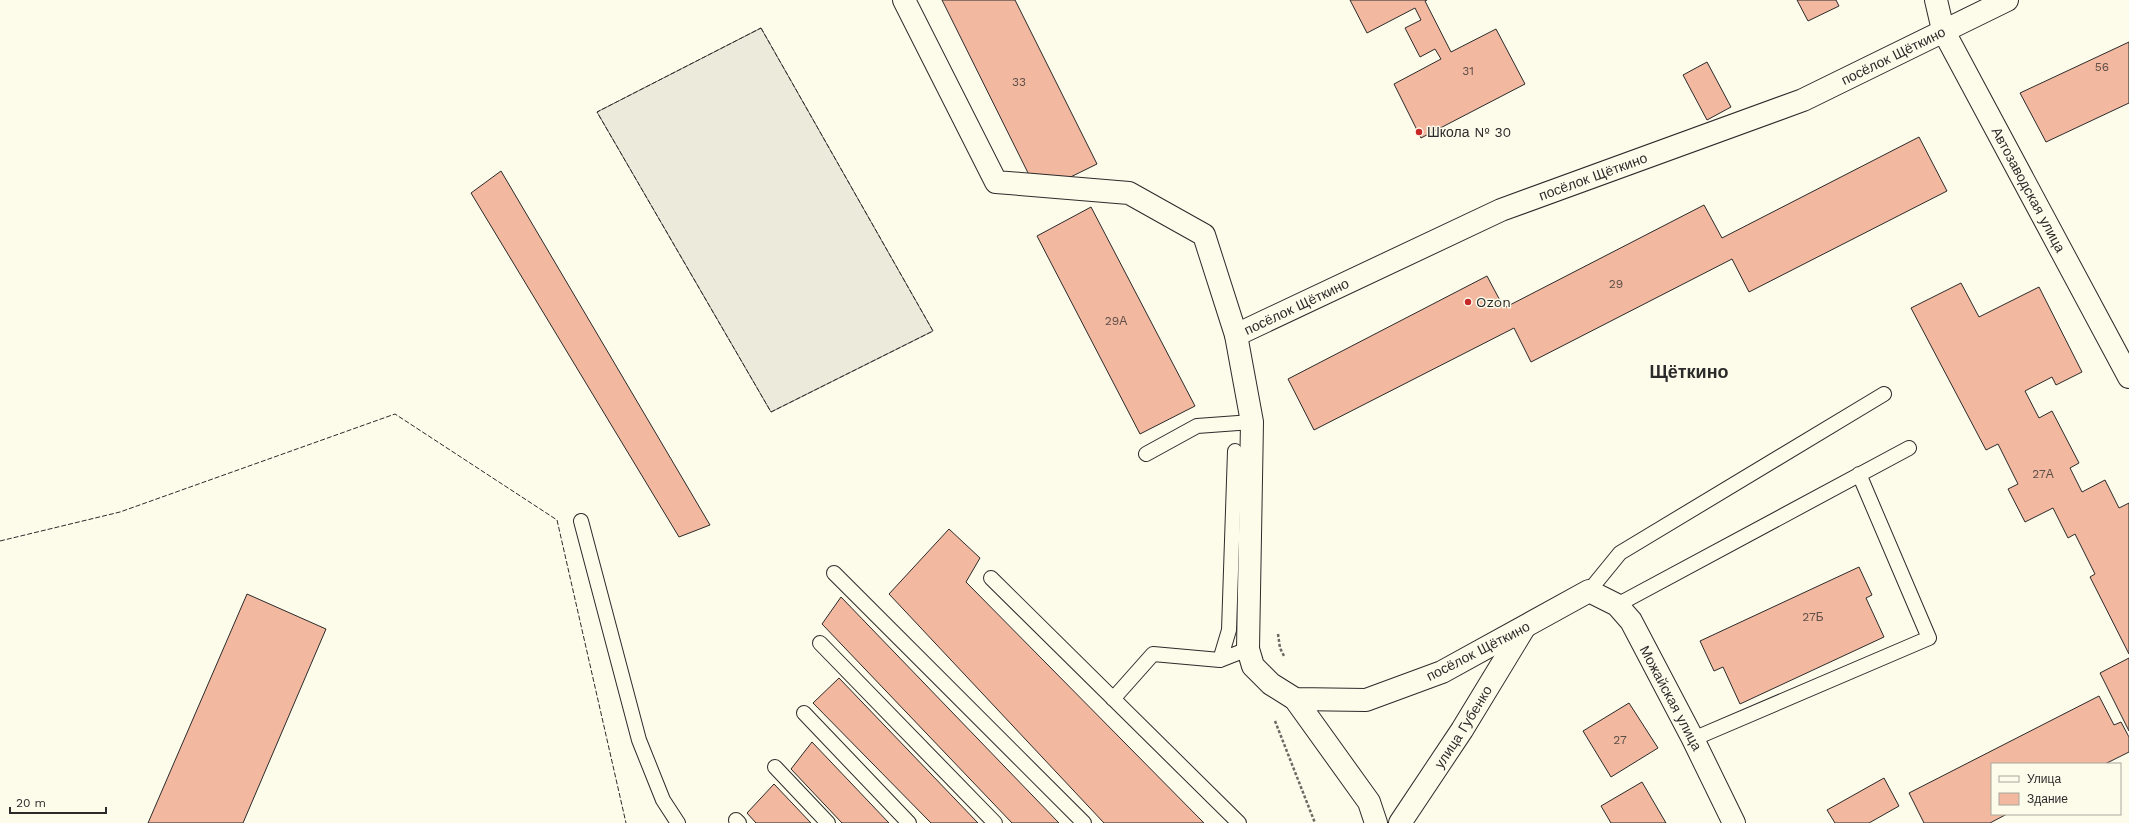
<svg xmlns="http://www.w3.org/2000/svg" width="2129" height="823" font-family="'Work Sans',sans-serif">
  <style>
    .parking { fill: #eceadb; stroke: #74746e }
    .building { fill: #f2b8a0; stroke: #2b2b2b }
    .lines { fill: none; stroke-linecap: round; stroke-linejoin: round }
    .lane-casing { stroke: #2b2b2b; stroke-width: 16 }
    .street-casing { stroke: #2b2b2b; stroke-width: 24 }
    .path { stroke: #6a6964; stroke-width: 2.5; stroke-dasharray: 3 2; stroke-linecap: butt }
    .lane { stroke: #fdfbea; stroke-width: 14 }
    .street { stroke: #fdfbea; stroke-width: 22 }
    .fence { stroke: #2b2b2b; stroke-width: 1; stroke-dasharray: 5 2; stroke-linecap: butt }
    .poi-dot { fill: #c62828; stroke: #fdfbea; stroke-width: 1.5 }
    .labels { text-anchor: middle; stroke-width: 3; stroke-linejoin: round; paint-order: stroke }
    .number-label { font-size: 12px; fill: #5d4e48 }
    .street-label { font-size: 14px; fill: #2b2b2b; stroke: #fdfbea }
    .poi-label { font-size: 14px; fill: #2b2b2b; stroke: #fdfbea; text-anchor: start }
    .district-label { font-size: 18px; font-weight: bold; fill: #2b2b2b; stroke: #fdfbea }
  </style>
  <rect width="100%" height="100%" fill="#fdfbea"/>
  <path class="parking" d="M 761,28 L 933,331 L 771,412 L 597,112 Z"/>
  <path class="building" d="M 942,0 L 1015,0 L 1097,164 L 1038,193 Z
    M 1350,0 L 1427,0 L 1425,1 L 1451,52 L 1496,29 L 1525,84 L 1421,138 L 1394,84 L 1441,59 L 1435,49 L 1420,57 L 1405,28 L 1421,20 L 1415,8 L 1367,33 Z
    M 1797,0 L 1836,0 L 1839,6 L 1808,21 Z
    M 2129,42 L 2129,103 L 2046,142 L 2020,93 Z
    M 1707,62 L 1731,107 L 1707,120 L 1683,75 Z
    M 1919,137 L 1947,191 L 1749,292 L 1732,259 L 1531,362 L 1514,328 L 1314,430 L 1288,379 L 1487,276 L 1504,308 L 1704,205 L 1722,238 Z
    M 501,171 L 710,525 L 679,537 L 471,193 Z
    M 1091,207 L 1195,406 L 1140,434 L 1037,236 Z
    M 1961,283 L 1979,317 L 2039,287 L 2082,372 L 2056,385 L 2052,377 L 2025,391 L 2039,418 L 2052,411 L 2079,463 L 2070,468 L 2082,492 L 2105,480 L 2119,508 L 2129,503 L 2129,654 L 2090,577 L 2095,574 L 2075,534 L 2068,538 L 2053,508 L 2025,522 L 2008,489 L 2018,484 L 1998,444 L 1986,450 L 1911,308 Z
    M 949,529 L 980,558 L 966,582 L 1204,823 L 1104,823 L 889,594 Z
    M 1859,567 L 1872,595 L 1866,598 L 1884,637 L 1740,704 L 1723,667 L 1714,671 L 1700,641 Z
    M 247,594 L 326,629 L 243,823 L 148,823 Z
    M 841,597 L 1059,823 L 1012,823 L 822,624 Z
    M 2129,658 L 2129,731 L 2100,673 Z
    M 839,678 L 978,823 L 931,823 L 813,703 Z
    M 2099,696 L 2114,725 L 2121,722 L 2129,737 L 2129,752 L 2105,764 L 1992,764 L 1992,814 L 2007,814 L 1990,823 L 1924,823 L 1909,793 Z
    M 1629,703 L 1658,748 L 1611,777 L 1583,731 Z
    M 812,742 L 889,823 L 842,823 L 791,769 Z
    M 1884,778 L 1899,806 L 1869,823 L 1835,823 L 1827,810 Z
    M 1642,782 L 1666,823 L 1611,823 L 1601,806 Z
    M 774,784 L 811,823 L 756,823 L 747,813 Z"/>
  <g class="lines">
    <defs>
      <path id="lane" d="M 1146,454 L 1197,426 L 1252,422
        M 581,521 L 639,740 L 663,800 L 678,823
        M 834,573 L 1084,823
        M 991,578 L 1239,823
        M 1589,591 L 1620,553 L 1884,394
        M 1617,605 L 1909,448
        M 820,643 L 995,823
        M 1220,660 L 1229,630 L 1235,451
        M 1113,699 L 1153,654 L 1220,660 L 1248,649
        M 804,713 L 909,823
        M 1693,739 L 1929,638 L 1859,474
        M 775,767 L 828,823
        M 736,820 L 739,823"/>
      <g id="street">
        <path d="M 904,0 L 996,182 L 1129,193 L 1204,235 L 1236,335"/>
        <path id="s1" d="M 1936,0 L 1943,30 L 2129,377"/>
        <path d="M 1295,699 L 1369,802 L 1376,823"/>
        <path id="s2" d="M 1400,823 L 1462,730 L 1524,628"/>
        <path id="s3" d="M 1734,823 L 1693,739 L 1631,621 L 1617,605 L 1589,591 L 1442,672 L 1366,700 L 1295,699 L 1271,684 L 1253,666 L 1248,649 L 1252,422 L 1236,335 L 1501,210 L 1803,100 L 2007,0"/>
      </g>
    </defs>
    <use href="#lane" class="lane-casing"/>
    <use href="#street" class="street-casing"/>
    <path class="path" d="M 1278,634 L 1280,648 L 1284,656
      M 1275,721 L 1315,823"/>
    <use href="#lane" class="lane"/>
    <use href="#street" class="street"/>
    <path class="fence" d="M 761,28 L 933,331 L 771,412 L 597,112 Z
      M 0,541 L 120,512 L 395,414 L 557,520 L 626,823"/>
  </g>
  <g class="poi-dot">
    <circle cx="1419" cy="132" r="4"/>
    <circle cx="1468" cy="302" r="4"/>
  </g>
  <g class="labels">
    <g class="number-label">
      <text x="2102" y="71">56</text>
      <text x="1468" y="75">31</text>
      <text x="1019" y="86">33</text>
      <text x="1616" y="288">29</text>
      <text x="1116" y="325">29А</text>
      <text x="2043" y="478">27А</text>
      <text x="1813" y="621">27Б</text>
      <text x="1620" y="744">27</text>
    </g>
    <g class="street-label">
      <text dy="5" stroke="none"><textPath href="#s3" startOffset="1701">посёлок Щёткино</textPath></text>
      <text dy="5" stroke="none"><textPath href="#s3" startOffset="1377">посёлок Щёткино</textPath></text>
      <text dy="5" stroke="none"><textPath href="#s1" startOffset="212">Автозаводская улица</textPath></text>
      <text dy="5" stroke="none"><textPath href="#s3" startOffset="1053">посёлок Щёткино</textPath></text>
      <text transform="translate(1478 651) rotate(-27)" y="5">посёлок Щёткино</text>
      <text transform="translate(1671 698) rotate(62)" y="5">Можайская улица</text>
      <text dy="5" stroke="none"><textPath href="#s2" startOffset="115">улица Губенко</textPath></text>
    </g>
    <g class="poi-label">
      <text x="1427" y="137">Школа № 30</text>
      <text x="1476" y="307">Ozon</text>
    </g>
    <g class="district-label">
      <text x="1689" y="378">Щёткино</text>
    </g>
  </g>
  <rect x="1991" y="763" width="130" height="52" fill="#fdfbea" stroke="#a9a89e"/>
  <rect x="1999" y="776" width="20" height="6" fill="#fdfbea" stroke="#a9a89e"/>
  <text x="2027" y="783" font-size="12" fill="#2b2b2b">Улица</text>
  <rect x="1999" y="793" width="20" height="12" fill="#f2b8a0" stroke="#a9a89e"/>
  <text x="2027" y="803" font-size="12" fill="#2b2b2b">Здание</text>
  <path d="M10 807v6h96v-6" fill="none" stroke="#2b2b2b" stroke-width="2"/>
  <text x="16" y="807" font-size="12" fill="#2b2b2b" stroke="#fdfbea" stroke-width="3" paint-order="stroke">20 m</text>
</svg>
